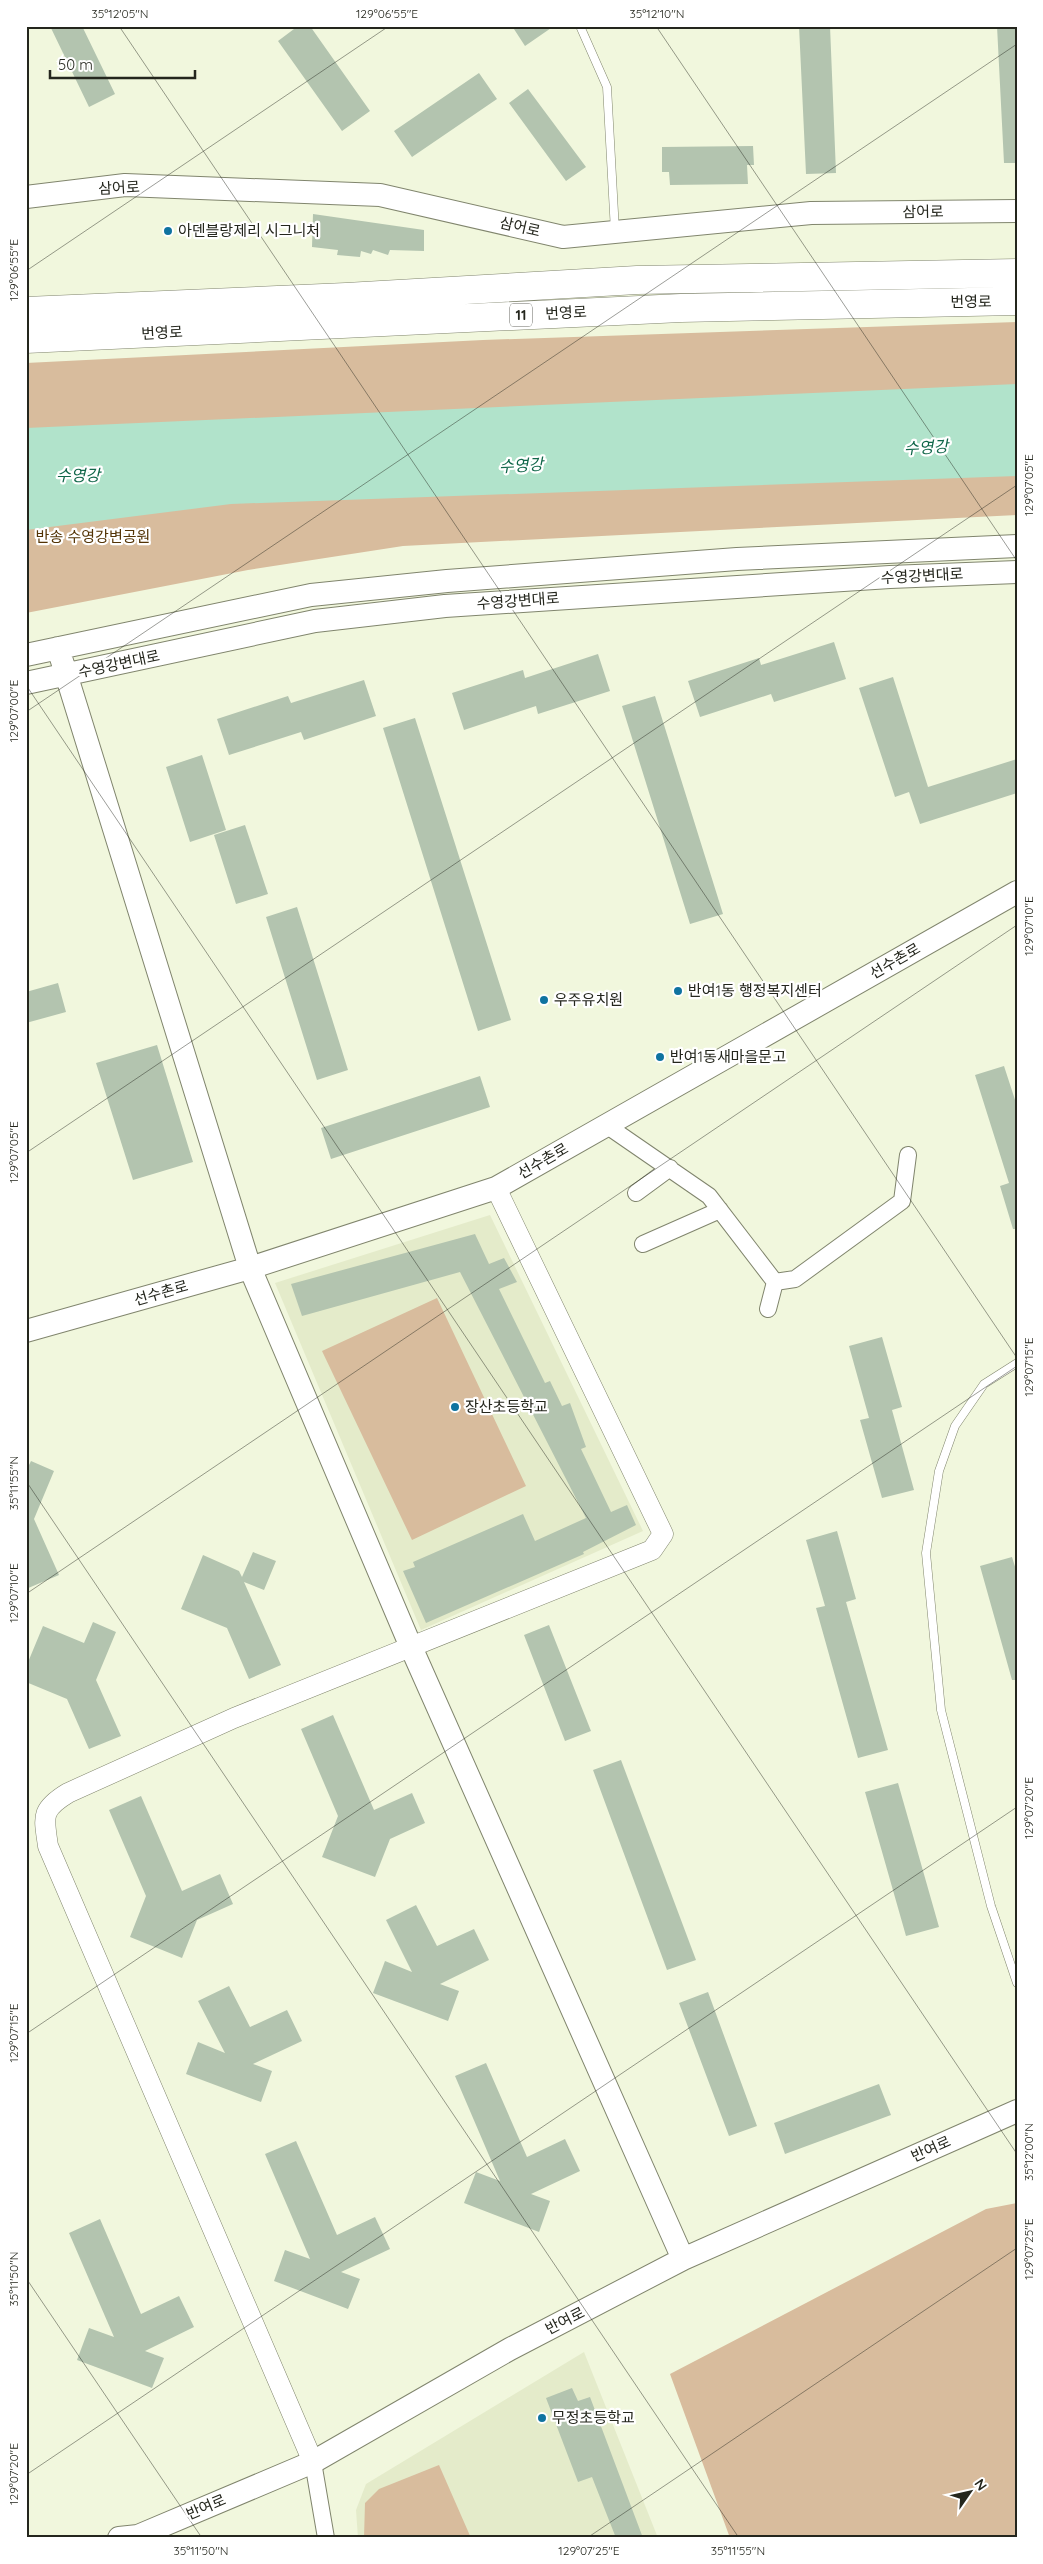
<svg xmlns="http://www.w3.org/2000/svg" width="1043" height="2564" font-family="Quicksand,'Noto Sans KR',sans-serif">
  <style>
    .built { fill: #e4ebca }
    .green { fill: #d8bc9d }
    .water { fill: #b1e3cb }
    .building { fill: #b3c4af }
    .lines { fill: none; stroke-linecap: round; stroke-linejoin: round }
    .service-casing { stroke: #80856d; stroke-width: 9 }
    .minor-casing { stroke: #80856d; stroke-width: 18 }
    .tertiary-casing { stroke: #80856d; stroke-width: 21 }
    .secondary-casing { stroke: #80856d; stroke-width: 24 }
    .trunk-casing { stroke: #80856d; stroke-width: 29 }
    .service { stroke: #fff; stroke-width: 8 }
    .minor { stroke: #fff; stroke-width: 16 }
    .tertiary { stroke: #fff; stroke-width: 20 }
    .secondary { stroke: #fff; stroke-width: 22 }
    .trunk { stroke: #fff; stroke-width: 28 }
    .ticks { fill: none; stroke: #24261d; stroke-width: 1; stroke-opacity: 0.45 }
    .poi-dot { fill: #0f73a0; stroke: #fff; stroke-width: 2 }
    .labels { text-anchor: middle; stroke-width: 4.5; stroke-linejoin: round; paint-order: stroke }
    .shield { fill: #fff; stroke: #666761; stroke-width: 1 }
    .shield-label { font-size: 14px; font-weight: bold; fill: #24261d }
    .street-label { font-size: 15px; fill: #24261d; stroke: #fff }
    .poi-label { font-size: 15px; fill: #24261d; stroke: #fff; text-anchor: start }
    .park-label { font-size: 15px; fill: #533305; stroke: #fff }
    .water-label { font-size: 16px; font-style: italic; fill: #11674a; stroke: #fff }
    .neatline { fill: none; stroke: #24261d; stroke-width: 2 }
    .ticks-label { font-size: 12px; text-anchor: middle; fill: #24261d }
  </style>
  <rect width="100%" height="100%" fill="#f1f7dd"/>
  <path class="built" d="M 490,1215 L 643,1531 L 421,1630 L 275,1283 Z
    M 584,2352 L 658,2538 L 358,2538 L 356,2510 L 366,2484 Z"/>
  <path class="green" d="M 1017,322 L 1017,515 L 403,546 L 248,570 L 26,613 L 26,363 L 483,340 Z
    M 437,1298 L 526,1486 L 412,1540 L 322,1351 Z
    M 1017,2203 L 1017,2538 L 730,2538 L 670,2374 L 986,2209 Z
    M 439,2465 L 471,2538 L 364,2538 L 365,2503 L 379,2489 Z"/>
  <path class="water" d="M 1017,384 L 1017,476 L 231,504 L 26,530 L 26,428 Z"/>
  <path class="building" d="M 50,26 L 82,26 L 115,94 L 89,107 Z
    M 298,26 L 310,26 L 370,111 L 342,131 L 278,41 Z
    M 512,26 L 554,26 L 525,46 Z
    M 799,26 L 830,26 L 836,173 L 806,174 Z
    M 997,26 L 1017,26 L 1017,163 L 1004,163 Z
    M 479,73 L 497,99 L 412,157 L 394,131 Z
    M 528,89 L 586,167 L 566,181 L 509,103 Z
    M 753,146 L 754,165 L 747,165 L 748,184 L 670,185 L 669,172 L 662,172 L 662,147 Z
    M 313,214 L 424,230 L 424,251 L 390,250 L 388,255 L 373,250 L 371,254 L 361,251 L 360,257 L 337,255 L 338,250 L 312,247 Z
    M 834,642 L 846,679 L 774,702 L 771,694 L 700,717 L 688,681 L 759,658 L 761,665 Z
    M 598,654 L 610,691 L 538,714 L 536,706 L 464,730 L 452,693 L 523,670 L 525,678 Z
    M 893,677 L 928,787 L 1017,759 L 1017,793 L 920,824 L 909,792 L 895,797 L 859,688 Z
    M 364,680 L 376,716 L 304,740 L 301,732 L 229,755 L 217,719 L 288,696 L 291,703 Z
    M 655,696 L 723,914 L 690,924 L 622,706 Z
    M 415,718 L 511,1020 L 478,1031 L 383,728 Z
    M 202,755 L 226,830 L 190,842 L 166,767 Z
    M 245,825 L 268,894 L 236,904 L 214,835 Z
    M 297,907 L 348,1070 L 317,1080 L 266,917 Z
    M 58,983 L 66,1012 L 26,1023 L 26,992 Z
    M 157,1045 L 193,1162 L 133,1180 L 96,1063 Z
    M 1004,1066 L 1017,1106 L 1017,1229 L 1013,1229 L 1000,1186 L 1009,1183 L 975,1075 Z
    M 480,1076 L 490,1107 L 331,1159 L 321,1128 Z
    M 475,1234 L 489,1264 L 504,1258 L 517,1282 L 499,1289 L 545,1383 L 550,1381 L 562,1406 L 570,1403 L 586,1447 L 581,1449 L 611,1512 L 627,1505 L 636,1525 L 583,1552 L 584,1554 L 426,1623 L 403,1571 L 415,1567 L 413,1562 L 523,1514 L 535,1541 L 586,1518 L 460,1272 L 302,1316 L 291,1284 Z
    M 882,1337 L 902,1407 L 892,1410 L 914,1490 L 882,1498 L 860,1420 L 869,1418 L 849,1346 Z
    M 31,1461 L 54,1471 L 34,1519 L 59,1575 L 26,1589 L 26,1471 Z
    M 837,1531 L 856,1599 L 846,1602 L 888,1750 L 858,1758 L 816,1608 L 825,1606 L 806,1540 Z
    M 253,1552 L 276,1561 L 264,1590 L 244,1582 L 281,1665 L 249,1679 L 227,1628 L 181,1609 L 203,1555 L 239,1571 L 242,1577 Z
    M 1012,1557 L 1017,1573 L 1017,1680 L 1012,1680 L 980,1566 Z
    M 93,1622 L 116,1632 L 96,1680 L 121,1736 L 89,1749 L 67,1699 L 26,1682 L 26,1667 L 43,1626 L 84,1643 Z
    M 549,1625 L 591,1731 L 565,1741 L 524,1635 Z
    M 333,1715 L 374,1810 L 412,1793 L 425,1823 L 390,1839 L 375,1877 L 322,1857 L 338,1816 L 301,1729 Z
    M 621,1760 L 696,1960 L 667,1970 L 593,1770 Z
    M 898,1783 L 939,1927 L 906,1936 L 865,1792 Z
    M 141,1796 L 182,1891 L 220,1874 L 233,1904 L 197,1920 L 182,1958 L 130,1937 L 146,1896 L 109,1810 Z
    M 416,1905 L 437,1946 L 474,1929 L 489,1960 L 440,1984 L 459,1991 L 448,2021 L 373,1993 L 385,1961 L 412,1972 L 386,1920 Z
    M 229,1986 L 250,2027 L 287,2010 L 302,2041 L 253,2064 L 272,2071 L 261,2102 L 186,2074 L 198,2042 L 225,2053 L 198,2001 Z
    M 708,1992 L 757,2126 L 729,2136 L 679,2003 Z
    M 486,2063 L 527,2157 L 565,2139 L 580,2171 L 531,2194 L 550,2201 L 539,2232 L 464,2203 L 476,2172 L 500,2181 L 455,2076 Z
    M 879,2084 L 891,2115 L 785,2154 L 774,2123 Z
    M 296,2141 L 337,2235 L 375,2217 L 390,2249 L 341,2272 L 360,2279 L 348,2309 L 274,2281 L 285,2250 L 310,2259 L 265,2154 Z
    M 100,2219 L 141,2314 L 179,2296 L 194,2327 L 145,2351 L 164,2358 L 152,2388 L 77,2360 L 89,2328 L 114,2337 L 69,2233 Z
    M 572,2388 L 578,2401 L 590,2397 L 643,2538 L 616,2538 L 592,2477 L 578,2482 L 546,2398 Z"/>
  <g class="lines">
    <defs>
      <path id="service" d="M 580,26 L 607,87 L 615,231
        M 1017,1363 L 984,1384 L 955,1426 L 939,1471 L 926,1553 L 941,1710 L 991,1906 L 1017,1983"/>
      <path id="minor" d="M 606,1125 L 709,1196 L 775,1282 L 768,1309
        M 636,1193 L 670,1168
        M 643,1244 L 720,1210
        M 775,1282 L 795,1279 L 902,1201 L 908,1155
        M 313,2462 L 326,2538"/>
      <path id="tertiary" d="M 313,2462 L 48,1846 C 44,1817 40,1810 68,1793 L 234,1718 L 652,1550 L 663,1534 L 496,1188"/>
      <path id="secondary" d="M 26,197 L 125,185 L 380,195 L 563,237 L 811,213 L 1017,211
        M 58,648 L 250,1268 L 411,1647 L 683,2259
        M 26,655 L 311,595 L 447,581 L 737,559 L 1017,546
        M 26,683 L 315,621 L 445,606 L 890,577 L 1017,572
        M 26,1331 L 250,1268 L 496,1188 L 1017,892
        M 119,2538 L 138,2536 L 313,2462 L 510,2349 L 683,2259 L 1017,2111"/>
      <path id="trunk" d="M 26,311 L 346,297 L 637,280 L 1017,273
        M 26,339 L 681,308 L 1017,301"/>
    </defs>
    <use href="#service" class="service-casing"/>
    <use href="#minor" class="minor-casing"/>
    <use href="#tertiary" class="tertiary-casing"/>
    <use href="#secondary" class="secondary-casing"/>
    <use href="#trunk" class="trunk-casing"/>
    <use href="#service" class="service"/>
    <use href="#minor" class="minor"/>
    <use href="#tertiary" class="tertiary"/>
    <use href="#secondary" class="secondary"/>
    <use href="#trunk" class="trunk"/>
  </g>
  <path class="ticks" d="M 119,26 L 1017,1358M 656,26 L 1017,561M 26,271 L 389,26M 26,685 L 1017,2154M 26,712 L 1017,44M 26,1153 L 1017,485M 26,1481 L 739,2538M 26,1594 L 1017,925M 26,2034 L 1017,1366M 26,2278 L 202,2538M 26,2475 L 1017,1807M 587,2538 L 1017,2248"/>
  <g class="poi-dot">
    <circle cx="168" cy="231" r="5"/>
    <circle cx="678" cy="991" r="5"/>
    <circle cx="544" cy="1000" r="5"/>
    <circle cx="660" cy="1057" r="5"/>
    <circle cx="455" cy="1407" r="5"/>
    <circle cx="542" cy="2418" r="5"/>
  </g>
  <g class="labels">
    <rect class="shield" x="510" y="303.5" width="22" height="23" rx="4"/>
    <g class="shield-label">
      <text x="521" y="320">11</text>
    </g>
    <g class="street-label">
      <text transform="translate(119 188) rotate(-3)" y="5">삼어로</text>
      <text transform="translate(923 212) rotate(-1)" y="5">삼어로</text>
      <text transform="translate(520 227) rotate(13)" y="5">삼어로</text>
      <text transform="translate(971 302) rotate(-1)" y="5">번영로</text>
      <text transform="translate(566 313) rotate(-3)" y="5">번영로</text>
      <text transform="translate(162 333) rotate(-3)" y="5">번영로</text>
      <text transform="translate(922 576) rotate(-3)" y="5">수영강변대로</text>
      <text transform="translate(518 601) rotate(-4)" y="5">수영강변대로</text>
      <text transform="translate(119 664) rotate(-12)" y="5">수영강변대로</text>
      <text transform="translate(895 961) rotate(-30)" y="5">선수촌로</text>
      <text transform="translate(543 1161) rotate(-30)" y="5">선수촌로</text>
      <text transform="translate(161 1293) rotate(-16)" y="5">선수촌로</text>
      <text transform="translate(931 2149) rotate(-24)" y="5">반여로</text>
      <text transform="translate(565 2321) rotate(-27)" y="5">반여로</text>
      <text transform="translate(206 2507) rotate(-23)" y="5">반여로</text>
    </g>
    <g class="poi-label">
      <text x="178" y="236">아덴블랑제리 시그니처</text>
      <text x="688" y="996">반여1동 행정복지센터</text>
      <text x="554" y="1005">우주유치원</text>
      <text x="670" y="1062">반여1동새마을문고</text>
      <text x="465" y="1412">장산초등학교</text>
      <text x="552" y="2423">무정초등학교</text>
    </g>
    <g class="park-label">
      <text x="93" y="542">반송 수영강변공원</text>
    </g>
    <g class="water-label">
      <text transform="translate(926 447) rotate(-3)" y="6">수영강</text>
      <text transform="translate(521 465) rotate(-3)" y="6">수영강</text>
      <text x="78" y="481">수영강</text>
    </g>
  </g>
  <rect width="1043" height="2564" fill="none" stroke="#ffffff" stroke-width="55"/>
  <g transform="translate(970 2492) rotate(56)" stroke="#ffffff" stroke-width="4" paint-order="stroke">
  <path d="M0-4L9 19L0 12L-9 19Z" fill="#24261d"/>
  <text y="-8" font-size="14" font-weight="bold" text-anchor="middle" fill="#24261d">N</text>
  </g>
  <path d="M50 70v8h145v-8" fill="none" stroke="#24261d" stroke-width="2.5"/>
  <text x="58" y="70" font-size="15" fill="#24261d" stroke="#ffffff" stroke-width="4" paint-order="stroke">50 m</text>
  <rect x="28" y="28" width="988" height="2508" class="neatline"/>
  <g class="ticks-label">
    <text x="120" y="18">35°12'05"N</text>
    <text x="387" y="18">129°06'55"E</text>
    <text x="657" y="18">35°12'10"N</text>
    <text transform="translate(14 270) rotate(-90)" y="4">129°06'55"E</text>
    <text transform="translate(1029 485) rotate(-90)" y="4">129°07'05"E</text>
    <text transform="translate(14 711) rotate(-90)" y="4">129°07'00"E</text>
    <text transform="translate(1029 926) rotate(-90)" y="4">129°07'10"E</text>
    <text transform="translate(14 1152) rotate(-90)" y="4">129°07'05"E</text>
    <text transform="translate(1029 1367) rotate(-90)" y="4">129°07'15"E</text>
    <text transform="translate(14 1483) rotate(-90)" y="4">35°11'55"N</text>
    <text transform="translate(14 1593) rotate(-90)" y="4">129°07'10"E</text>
    <text transform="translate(1029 1808) rotate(-90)" y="4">129°07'20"E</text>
    <text transform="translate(14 2033) rotate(-90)" y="4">129°07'15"E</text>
    <text transform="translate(1029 2152) rotate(-90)" y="4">35°12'00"N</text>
    <text transform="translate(1029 2249) rotate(-90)" y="4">129°07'25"E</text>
    <text transform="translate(14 2279) rotate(-90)" y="4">35°11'50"N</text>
    <text transform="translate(14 2474) rotate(-90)" y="4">129°07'20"E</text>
    <text x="201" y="2555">35°11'50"N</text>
    <text x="589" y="2555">129°07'25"E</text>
    <text x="738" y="2555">35°11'55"N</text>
  </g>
</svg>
